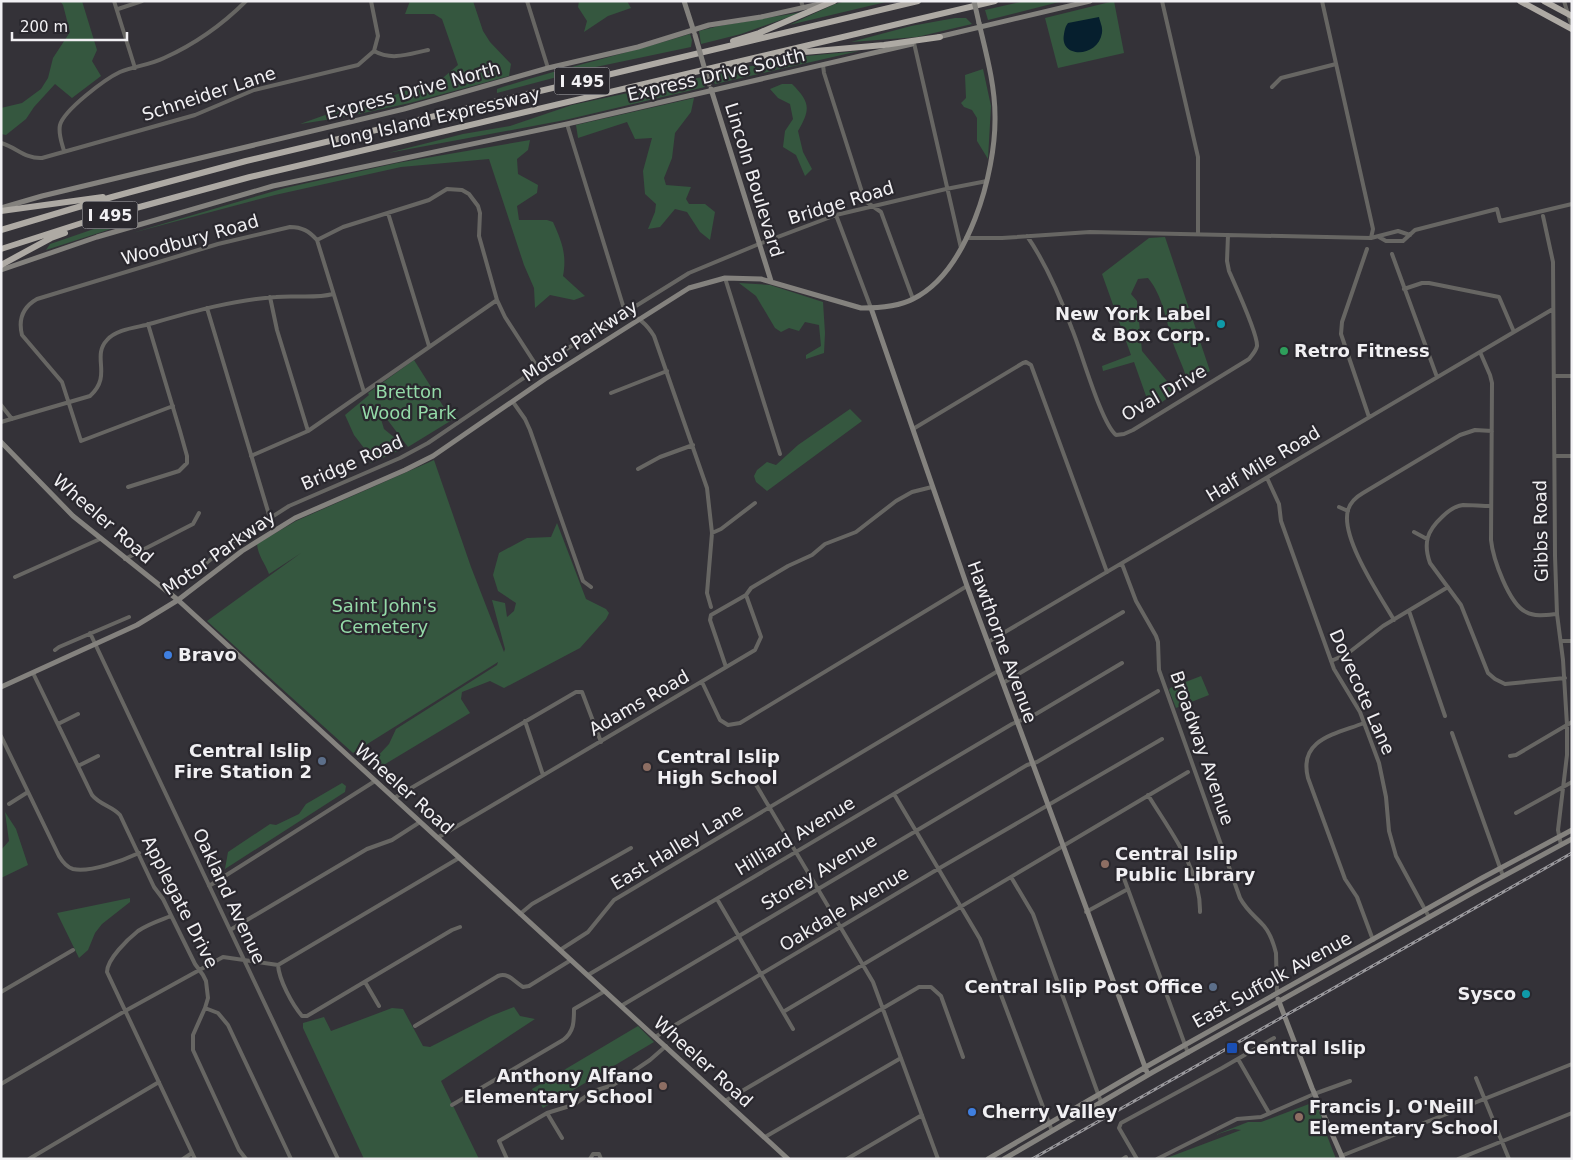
<svg xmlns="http://www.w3.org/2000/svg" width="1573" height="1160" font-family="'DejaVu Sans',sans-serif">
  <style>
    .green { fill: #35573f }
    .water { fill: #061f2e }
    .lines { fill: none; stroke-linecap: round; stroke-linejoin: round }
    .street { stroke: #676663; stroke-width: 4 }
    .secondary { stroke: #84827e; stroke-width: 5 }
    .highway { stroke: #aeaaa4; stroke-width: 6 }
    .rail-casing { stroke: #9a999d; stroke-width: 3 }
    .rail { stroke: #2a282e; stroke-width: 1; stroke-dasharray: 4; stroke-linecap: butt }
    .secondary-bridge { stroke: #84827e; stroke-width: 5 }
    .culture-dot { fill: #0f9aa8; stroke: #2a282e; stroke-width: 2 }
    .leisure-dot { fill: #2e9e5b; stroke: #2a282e; stroke-width: 2 }
    .shop-dot { fill: #3f7fe0; stroke: #2a282e; stroke-width: 2 }
    .service-dot { fill: #5c6f8a; stroke: #2a282e; stroke-width: 2 }
    .education-dot { fill: #8d6e63; stroke: #2a282e; stroke-width: 2 }
    .transit-dot { fill: #1a4fb4; stroke: #2a282e; stroke-width: 2 }
    .labels { text-anchor: middle; stroke-width: 4.5; stroke-linejoin: round; paint-order: stroke }
    .shield { fill: #2a282e; stroke: #b5b4b8; stroke-width: 1 }
    .shield-label { font-size: 16px; font-weight: bold; fill: #f1f0f3 }
    .street-label { font-size: 18px; fill: #f1f0f3; stroke: #2a282e }
    .poi-label { font-size: 18px; font-weight: bold; fill: #f1f0f3; stroke: #2a282e; text-anchor: start }
    .park-label { font-size: 18px; fill: #94daa8; stroke: #2a282e }
  </style>
  <rect width="100%" height="100%" fill="#343238"/>
  <path class="green" d="M 60,1 L 82,1 L 97,50 L 92,61 L 101,76 L 72,98 L 55,84 L 34,107 L 26,119 L 6,135 L 1,134 L 1,108 L 22,103 L 41,89 L 48,78 L 53,58 L 70,32 L 63,5 Z
    M 410,1 L 473,1 L 483,31 L 490,42 L 511,64 L 509,76 L 410,103 L 345,117 L 300,124 L 342,109 L 368,105 L 408,90 L 438,82 L 458,65 L 442,19 L 434,14 L 405,14 Z
    M 579,1 L 627,1 L 631,8 L 608,16 L 584,32 L 587,21 L 578,7 Z
    M 846,1 L 890,1 L 789,25 L 835,4 Z
    M 1025,1 L 1063,1 L 988,20 L 985,10 Z
    M 1114,1 L 1124,53 L 1058,68 L 1045,18 Z
    M 803,12 L 741,34 L 701,44 L 699,31 L 719,26 Z
    M 955,18 L 966,18 L 972,24 L 917,37 L 851,42 L 911,26 Z
    M 690,34 L 692,40 L 691,47 L 591,68 L 497,93 L 497,89 C 561,68 626,54 690,34 Z
    M 859,51 L 715,84 L 711,74 L 796,57 Z
    M 983,69 L 991,106 L 988,159 L 977,141 L 977,118 L 972,110 L 964,107 L 961,103 L 966,98 L 965,75 Z
    M 702,77 L 705,87 L 565,120 L 388,153 L 463,134 L 510,126 L 572,105 Z
    M 782,84 L 792,84 C 810,102 811,109 798,131 L 803,152 L 812,169 L 805,176 L 796,155 L 783,147 L 785,131 L 793,119 L 790,104 L 778,98 L 770,89 Z
    M 694,98 L 691,112 L 675,133 L 672,158 L 664,178 L 666,185 L 691,187 L 686,199 L 689,204 L 705,204 L 715,212 L 710,240 L 700,232 L 687,212 L 675,209 L 660,227 L 648,229 L 655,212 L 656,204 L 645,194 L 643,171 L 652,138 L 635,139 L 627,122 L 578,138 L 576,125 Z
    M 530,140 L 528,150 L 517,159 L 518,174 L 538,185 L 537,193 L 517,206 L 519,220 L 547,220 L 553,222 C 562,242 567,255 563,276 L 585,296 L 574,300 L 550,295 L 535,308 L 534,288 L 524,265 L 489,159 L 401,167 L 275,195 L 132,233 L 285,188 L 397,163 Z
    M 117,221 L 117,227 L 46,250 L 50,244 L 59,241 Z
    M 1165,237 L 1210,371 L 1188,384 C 1185,370 1178,357 1173,343 C 1166,321 1163,296 1148,278 L 1138,279 L 1131,294 L 1137,301 L 1142,351 L 1176,392 L 1151,410 L 1134,362 L 1103,371 L 1102,366 L 1131,355 L 1102,274 L 1149,238 Z
    M 739,283 L 770,285 L 823,302 L 825,333 L 824,353 L 806,359 L 806,355 L 821,346 L 819,325 L 805,322 L 799,331 L 789,328 L 781,332 L 775,328 L 756,296 Z
    M 414,360 L 452,420 L 408,447 L 377,406 L 384,429 L 395,438 L 401,447 L 398,451 L 371,463 L 367,452 L 354,435 L 345,415 L 369,395 L 368,393 Z
    M 850,409 L 862,421 L 767,491 L 756,482 L 754,476 L 757,470 L 767,462 L 776,465 L 798,445 Z
    M 434,460 L 471,567 L 504,652 L 505,649 L 492,600 L 505,603 L 507,617 L 514,611 L 516,603 L 498,591 L 493,575 L 499,553 L 527,538 L 551,537 L 557,523 L 586,599 L 606,609 L 609,613 L 606,619 L 580,648 L 504,688 L 490,681 L 462,692 L 461,699 L 470,713 L 377,769 L 374,760 L 389,744 L 396,729 L 497,665 L 498,662 L 353,753 L 207,621 L 301,553 L 269,574 C 265,563 258,556 257,544 L 296,521 Z
    M 1201,676 L 1209,695 L 1176,708 L 1169,690 L 1170,688 Z
    M 342,783 L 346,786 L 345,792 L 225,869 L 228,852 L 270,824 L 276,825 L 299,814 L 306,804 Z
    M 5,812 L 16,829 L 28,865 L 1,878 L 1,850 L 9,841 Z
    M 130,898 L 130,902 L 102,924 L 95,933 L 88,950 L 79,958 L 57,913 Z
    M 514,1007 L 520,1016 L 535,1019 L 441,1081 L 479,1159 L 364,1159 L 303,1028 L 303,1023 L 324,1017 L 331,1031 L 392,1008 L 403,1009 L 423,1046 L 430,1047 L 491,1016 Z
    M 638,1026 L 654,1042 L 543,1108 L 532,1089 Z
    M 1317,1101 L 1326,1133 L 1336,1159 L 1164,1159 L 1241,1130 L 1234,1129 L 1215,1135 L 1248,1122 L 1261,1122 Z"/>
  <path class="water" d="M 1099,17 C 1100,22 1103,27 1102,33 C 1098,58 1059,59 1064,34 C 1065,29 1065,27 1068,23 Z"/>
  <g class="lines">
    <path class="street" d="M 114,1 L 135,68
      M 527,1 L 548,68
      M 801,1 L 803,7
      M 1162,1 L 1198,157 L 1198,234
      M 1322,1 L 1373,229 L 1371,238
      M 1564,1 L 1572,27
      M 118,9 L 142,1
      M 914,43 L 961,248
      M 374,51 C 392,61 409,54 428,50
      M 823,65 L 824,73 L 862,192 L 868,203 L 881,212 L 913,299
      M 1272,87 L 1281,78 L 1336,64
      M 567,124 L 625,312 C 639,318 646,323 654,336 L 707,488 L 712,533 L 707,593 L 711,607
      M 1,143 C 16,147 25,159 42,158 L 195,115 L 254,90 L 358,65 L 374,51 L 378,36 L 371,1
      M 64,151 C 62,143 58,134 60,125 C 64,110 105,79 120,72 C 134,66 150,65 164,58 C 195,44 222,25 246,1
      M 388,213 L 429,346
      M 836,215 L 871,308
      M 1543,216 L 1553,262 L 1555,556 L 1557,614 L 1563,660 L 1567,725 L 1567,755 L 1558,830 L 1561,845
      M 1027,236 C 1047,265 1060,296 1072,329 C 1081,350 1101,423 1116,435 L 1124,434 L 1133,430 L 1249,359 C 1252,355 1256,351 1257,346 C 1258,334 1235,285 1229,271 L 1227,261 L 1228,235
      M 1379,237 L 1386,241 L 1403,241 L 1415,230 L 1497,209 L 1500,221 L 1572,204
      M 966,238 L 1002,238 L 1090,232 L 1371,238 L 1398,231 L 1410,235
      M 317,240 L 343,227 L 429,200 L 447,189 L 462,190 L 469,194 L 478,206 L 480,213 L 479,236 L 497,300 L 505,317 L 538,368
      M 1367,249 L 1342,322 L 1341,334 L 1369,417
      M 1392,254 L 1437,377
      M 725,278 L 780,454
      M 1404,289 L 1422,283 L 1429,283 L 1499,297 L 1514,332
      M 270,297 L 277,330 L 308,431
      M 207,308 L 270,518
      M 1480,352 L 1490,375 L 1492,383 L 1491,540 C 1493,559 1509,604 1526,612 C 1535,617 1547,615 1557,614
      M 1554,376 L 1572,376
      M 611,393 L 667,371
      M 513,402 L 525,419 L 530,430 L 583,581 L 591,587
      M 1,405 L 12,419
      M 173,406 L 81,441 L 62,382 L 22,335 C 18,319 23,307 37,299 L 218,244 L 290,227 C 302,227 309,231 317,240 L 364,392
      M 1,422 L 90,396 C 113,375 91,357 107,340 C 116,330 133,328 146,325 C 188,313 231,300 276,297 C 295,295 314,299 333,294
      M 913,429 L 1023,363 L 1026,362 L 1031,365 L 1107,572
      M 251,456 L 308,431 L 497,300
      M 1555,456 L 1572,456
      M 638,469 L 660,457 L 693,445
      M 1267,478 L 1279,504 L 1281,521 L 1334,669 L 1360,712 L 1379,763 L 1386,797 L 1389,831 L 1396,856 L 1429,917
      M 128,487 L 179,471 L 187,463 L 187,456 L 180,431 L 148,324
      M 1491,506 C 1482,506 1472,505 1463,505 C 1455,506 1448,511 1442,517 C 1427,531 1423,543 1430,563 L 1461,605 L 1488,673 L 1495,679 L 1505,684 L 1565,678
      M 1339,507 L 1348,511
      M 1414,532 L 1427,539
      M 712,533 L 721,529 L 755,503
      M 125,559 L 193,524 L 199,513
      M 1122,564 L 1136,601 L 1156,636 L 1158,642 L 1159,670 L 1240,898 C 1247,911 1255,916 1264,926 C 1270,933 1274,945 1276,953 L 1277,993
      M 194,573 L 231,543 L 289,506 L 400,458 L 428,443 L 565,350 L 689,273 L 759,244 L 836,215 L 946,189 L 987,181
      M 15,577 L 100,539
      M 1409,611 L 1445,716
      M 1394,620 C 1380,596 1340,537 1348,510 C 1350,503 1356,497 1363,493 L 1460,435 L 1475,430 L 1492,431
      M 90,633 L 338,1159
      M 1561,641 L 1572,641
      M 988,642 L 1553,309
      M 55,650 L 59,647 L 129,617
      M 1331,661 L 1347,654 L 1383,626 L 1448,587
      M 726,667 L 710,620 L 711,615 L 746,595 L 751,588 L 788,566 L 812,555 L 825,544 L 856,532 L 896,501 L 912,492 L 932,487
      M 33,673 L 92,795 C 100,805 112,806 120,815 L 154,887 L 163,899 L 195,964 L 203,975 L 206,981 L 208,998 L 205,1008 L 193,1035 L 193,1050 L 239,1150 L 246,1159
      M 702,682 L 720,720 L 728,725 L 740,723 L 967,586
      M 1003,683 L 1123,612
      M 525,721 L 543,775
      M 1364,723 C 1336,734 1298,739 1308,778 L 1345,879 L 1357,897 L 1373,940
      M 58,724 L 78,714
      M 1452,733 L 1503,876
      M 1,736 L 59,856 C 62,861 66,867 73,869 C 90,873 124,860 139,853
      M 1510,756 L 1516,755 L 1572,722
      M 78,766 L 98,756
      M 755,783 L 873,982 L 938,1159
      M 894,794 L 980,939 L 1052,1131
      M 1148,795 C 1169,830 1201,869 1200,912
      M 394,798 L 576,692 L 582,692 L 601,742
      M 9,804 L 28,792
      M 1516,813 L 1572,782
      M 437,838 L 755,650 L 761,637 L 746,595
      M 1122,873 L 1188,1053
      M 1011,877 L 1033,914 L 1101,1102
      M 209,886 L 375,781
      M 717,899 L 793,1029
      M 1086,912 L 1128,889
      M 520,914 L 532,904 L 631,848
      M 171,916 C 161,920 148,924 138,931 C 128,939 107,959 107,972 L 195,1159
      M 230,930 L 367,849 L 392,840 L 420,822
      M 560,950 L 588,932 L 614,900 L 998,671
      M 278,965 C 279,980 292,1004 302,1016 L 307,1016 L 452,930 L 460,927
      M 278,965 L 459,858
      M 588,975 L 1012,724 L 1036,714 L 1122,663
      M 365,982 L 379,1006
      M 1,992 L 73,950
      M 621,1006 L 1027,765 L 1037,762 L 1158,691
      M 205,1008 L 218,1013 L 228,1025 L 291,1159
      M 783,1012 L 1188,772
      M 415,1026 L 498,976 C 509,972 514,982 523,987 L 529,986 L 571,960
      M 655,1037 L 938,869 L 1162,739
      M 1238,1059 L 1269,1113
      M 1476,1078 L 1509,1159
      M 1,1084 L 125,1011 L 223,957 L 278,965
      M 725,1101 L 919,987 L 931,987 L 941,996 L 963,1057
      M 452,1105 L 563,1040 C 574,1032 574,1022 574,1009 L 605,991
      M 547,1113 L 562,1138
      M 765,1137 L 901,1058
      M 1341,1156 L 1572,1064
      M 29,1159 L 159,1082
      M 183,1159 L 192,1153
      M 507,1159 L 499,1141 L 547,1113 L 573,1105 L 594,1091 L 613,1085 L 650,1060 L 666,1046
      M 590,1159 L 593,1154 L 599,1154 L 601,1159
      M 847,1159 L 922,1115
      M 1123,1159 L 1126,1157
      M 1137,1159 L 1119,1128 L 1121,1123 L 1222,1068 L 1274,1038
      M 1157,1159 L 1237,1119 L 1261,1117 L 1314,1094 L 1350,1081
      M 1458,1159 L 1572,1113"/>
    <path class="secondary" d="M 684,1 L 694,32
      M 938,37 L 1090,1
      M 711,89 L 771,281
      M 1,208 L 42,196 L 404,109 L 548,68 L 638,47 L 709,25 L 761,17 L 824,3
      M 1,270 L 97,237 L 273,186 L 567,124 L 912,44
      M 871,308 L 967,586 L 1148,1075
      M 1,442 L 73,516 L 178,600 L 788,1159
      M 1,687 L 137,625 L 178,600 L 242,551 L 295,518 L 405,470 L 433,456 L 545,379 L 689,288 L 725,278 L 761,279 L 861,308 C 878,308 898,307 913,299 C 968,272 996,173 995,116 C 995,85 986,53 979,23
      M 1278,999 L 1312,1088 L 1343,1159
      M 988,1159 L 1151,1064 L 1482,878 L 1572,830
      M 1004,1159 L 1153,1072 L 1474,892 L 1572,839"/>
    <path class="highway" d="M 1520,1 L 1572,29
      M 1544,1 L 1572,16
      M 733,41 L 759,33 L 834,1
      M 793,53 L 884,45 L 940,37
      M 1,211 L 103,197
      M 1,230 L 112,197 L 246,161 L 918,1
      M 1,249 L 88,221 L 250,177 L 995,1
      M 1,265 L 51,238 L 65,233"/>
    <defs>
      <path id="rail" d="M 1032,1159 L 1572,853"/>
    </defs>
    <use href="#rail" class="rail-casing"/>
    <use href="#rail" class="rail"/>
    <path class="secondary-bridge" d="M 974,1 L 979,23
      M 695,35 L 709,84"/>
  </g>
  <g class="culture-dot">
    <circle cx="1221" cy="324" r="5"/>
    <circle cx="1526" cy="994" r="5"/>
  </g>
  <circle class="leisure-dot" cx="1284" cy="351" r="5"/>
  <g class="shop-dot">
    <circle cx="168" cy="655" r="5"/>
    <circle cx="972" cy="1112" r="5"/>
  </g>
  <g class="service-dot">
    <circle cx="322" cy="761" r="5"/>
    <circle cx="1213" cy="987" r="5"/>
  </g>
  <g class="education-dot">
    <circle cx="647" cy="767" r="5"/>
    <circle cx="1105" cy="864" r="5"/>
    <circle cx="663" cy="1086" r="5"/>
    <circle cx="1299" cy="1117" r="5"/>
  </g>
  <rect class="transit-dot" x="1226" y="1042" width="12" height="12" rx="2.5"/>
  <g class="labels">
    <g class="shield">
      <rect x="554.5" y="67.5" width="55" height="27" rx="4"/>
      <rect x="82.5" y="201.5" width="55" height="27" rx="4"/>
    </g>
    <g class="shield-label">
      <text x="582" y="87">I 495</text>
      <text x="110" y="221">I 495</text>
    </g>
    <g class="street-label">
      <text transform="translate(716 75) rotate(-13)" y="6">Express Drive South</text>
      <text transform="translate(413 91) rotate(-15)" y="6">Express Drive North</text>
      <text transform="translate(209 94) rotate(-18)" y="6">Schneider Lane</text>
      <text transform="translate(435 118) rotate(-13)" y="6">Long Island Expressway</text>
      <text transform="translate(754 180) rotate(73)" y="6">Lincoln Boulevard</text>
      <text transform="translate(841 203) rotate(-17)" y="6">Bridge Road</text>
      <text transform="translate(190 240) rotate(-16)" y="6">Woodbury Road</text>
      <text transform="translate(580 341) rotate(-33)" y="6">Motor Parkway</text>
      <text transform="translate(1164 393) rotate(-30)" y="6">Oval Drive</text>
      <text transform="translate(352 463) rotate(-24)" y="6">Bridge Road</text>
      <text transform="translate(1263 464) rotate(-31)" y="6">Half Mile Road</text>
      <text transform="translate(103 519) rotate(41)" y="6">Wheeler Road</text>
      <text transform="translate(1541 531) rotate(-91)" y="6">Gibbs Road</text>
      <text transform="translate(219 553) rotate(-35)" y="6">Motor Parkway</text>
      <text transform="translate(1002 642) rotate(70)" y="6">Hawthorne Avenue</text>
      <text transform="translate(1362 692) rotate(66)" y="6">Dovecote Lane</text>
      <text transform="translate(639 703) rotate(-30)" y="6">Adams Road</text>
      <text transform="translate(1202 748) rotate(71)" y="6">Broadway Avenue</text>
      <text transform="translate(404 789) rotate(42)" y="6">Wheeler Road</text>
      <text transform="translate(795 836) rotate(-31)" y="6">Hilliard Avenue</text>
      <text transform="translate(677 847) rotate(-31)" y="6">East Halley Lane</text>
      <text transform="translate(819 872) rotate(-31)" y="6">Storey Avenue</text>
      <text transform="translate(229 896) rotate(65)" y="6">Oakland Avenue</text>
      <text transform="translate(180 902) rotate(63)" y="6">Applegate Drive</text>
      <text transform="translate(844 909) rotate(-31)" y="6">Oakdale Avenue</text>
      <text transform="translate(1272 980) rotate(-29)" y="6">East Suffolk Avenue</text>
      <text transform="translate(703 1062) rotate(42)" y="6">Wheeler Road</text>
    </g>
    <g class="poi-label">
      <text x="1211" y="320" text-anchor="end">New York Label<tspan x="1211" dy="21">&amp; Box Corp.</tspan></text>
      <text x="1294" y="357">Retro Fitness</text>
      <text x="178" y="661">Bravo</text>
      <text x="312" y="757" text-anchor="end">Central Islip<tspan x="312" dy="21">Fire Station 2</tspan></text>
      <text x="657" y="763">Central Islip<tspan x="657" dy="21">High School</tspan></text>
      <text x="1115" y="860">Central Islip<tspan x="1115" dy="21">Public Library</tspan></text>
      <text x="1203" y="993" text-anchor="end">Central Islip Post Office</text>
      <text x="1516" y="1000" text-anchor="end">Sysco</text>
      <text x="1243" y="1054">Central Islip</text>
      <text x="653" y="1082" text-anchor="end">Anthony Alfano<tspan x="653" dy="21">Elementary School</tspan></text>
      <text x="1309" y="1113">Francis J. O'Neill<tspan x="1309" dy="21">Elementary School</tspan></text>
      <text x="982" y="1118">Cherry Valley</text>
    </g>
    <g class="park-label">
      <text x="409" y="398">Bretton<tspan x="409" dy="21">Wood Park</tspan></text>
      <text x="384" y="612">Saint John's<tspan x="384" dy="21">Cemetery</tspan></text>
    </g>
  </g>
  <rect width="1573" height="1160" fill="none" stroke="#f1f0f3" stroke-width="5"/>
  <path d="M12 32v8h115v-8" fill="none" stroke="#f1f0f3" stroke-width="2.5"/>
  <text x="20" y="32" font-size="15" fill="#f1f0f3" stroke="#2a282e" stroke-width="4" paint-order="stroke">200 m</text>
</svg>
